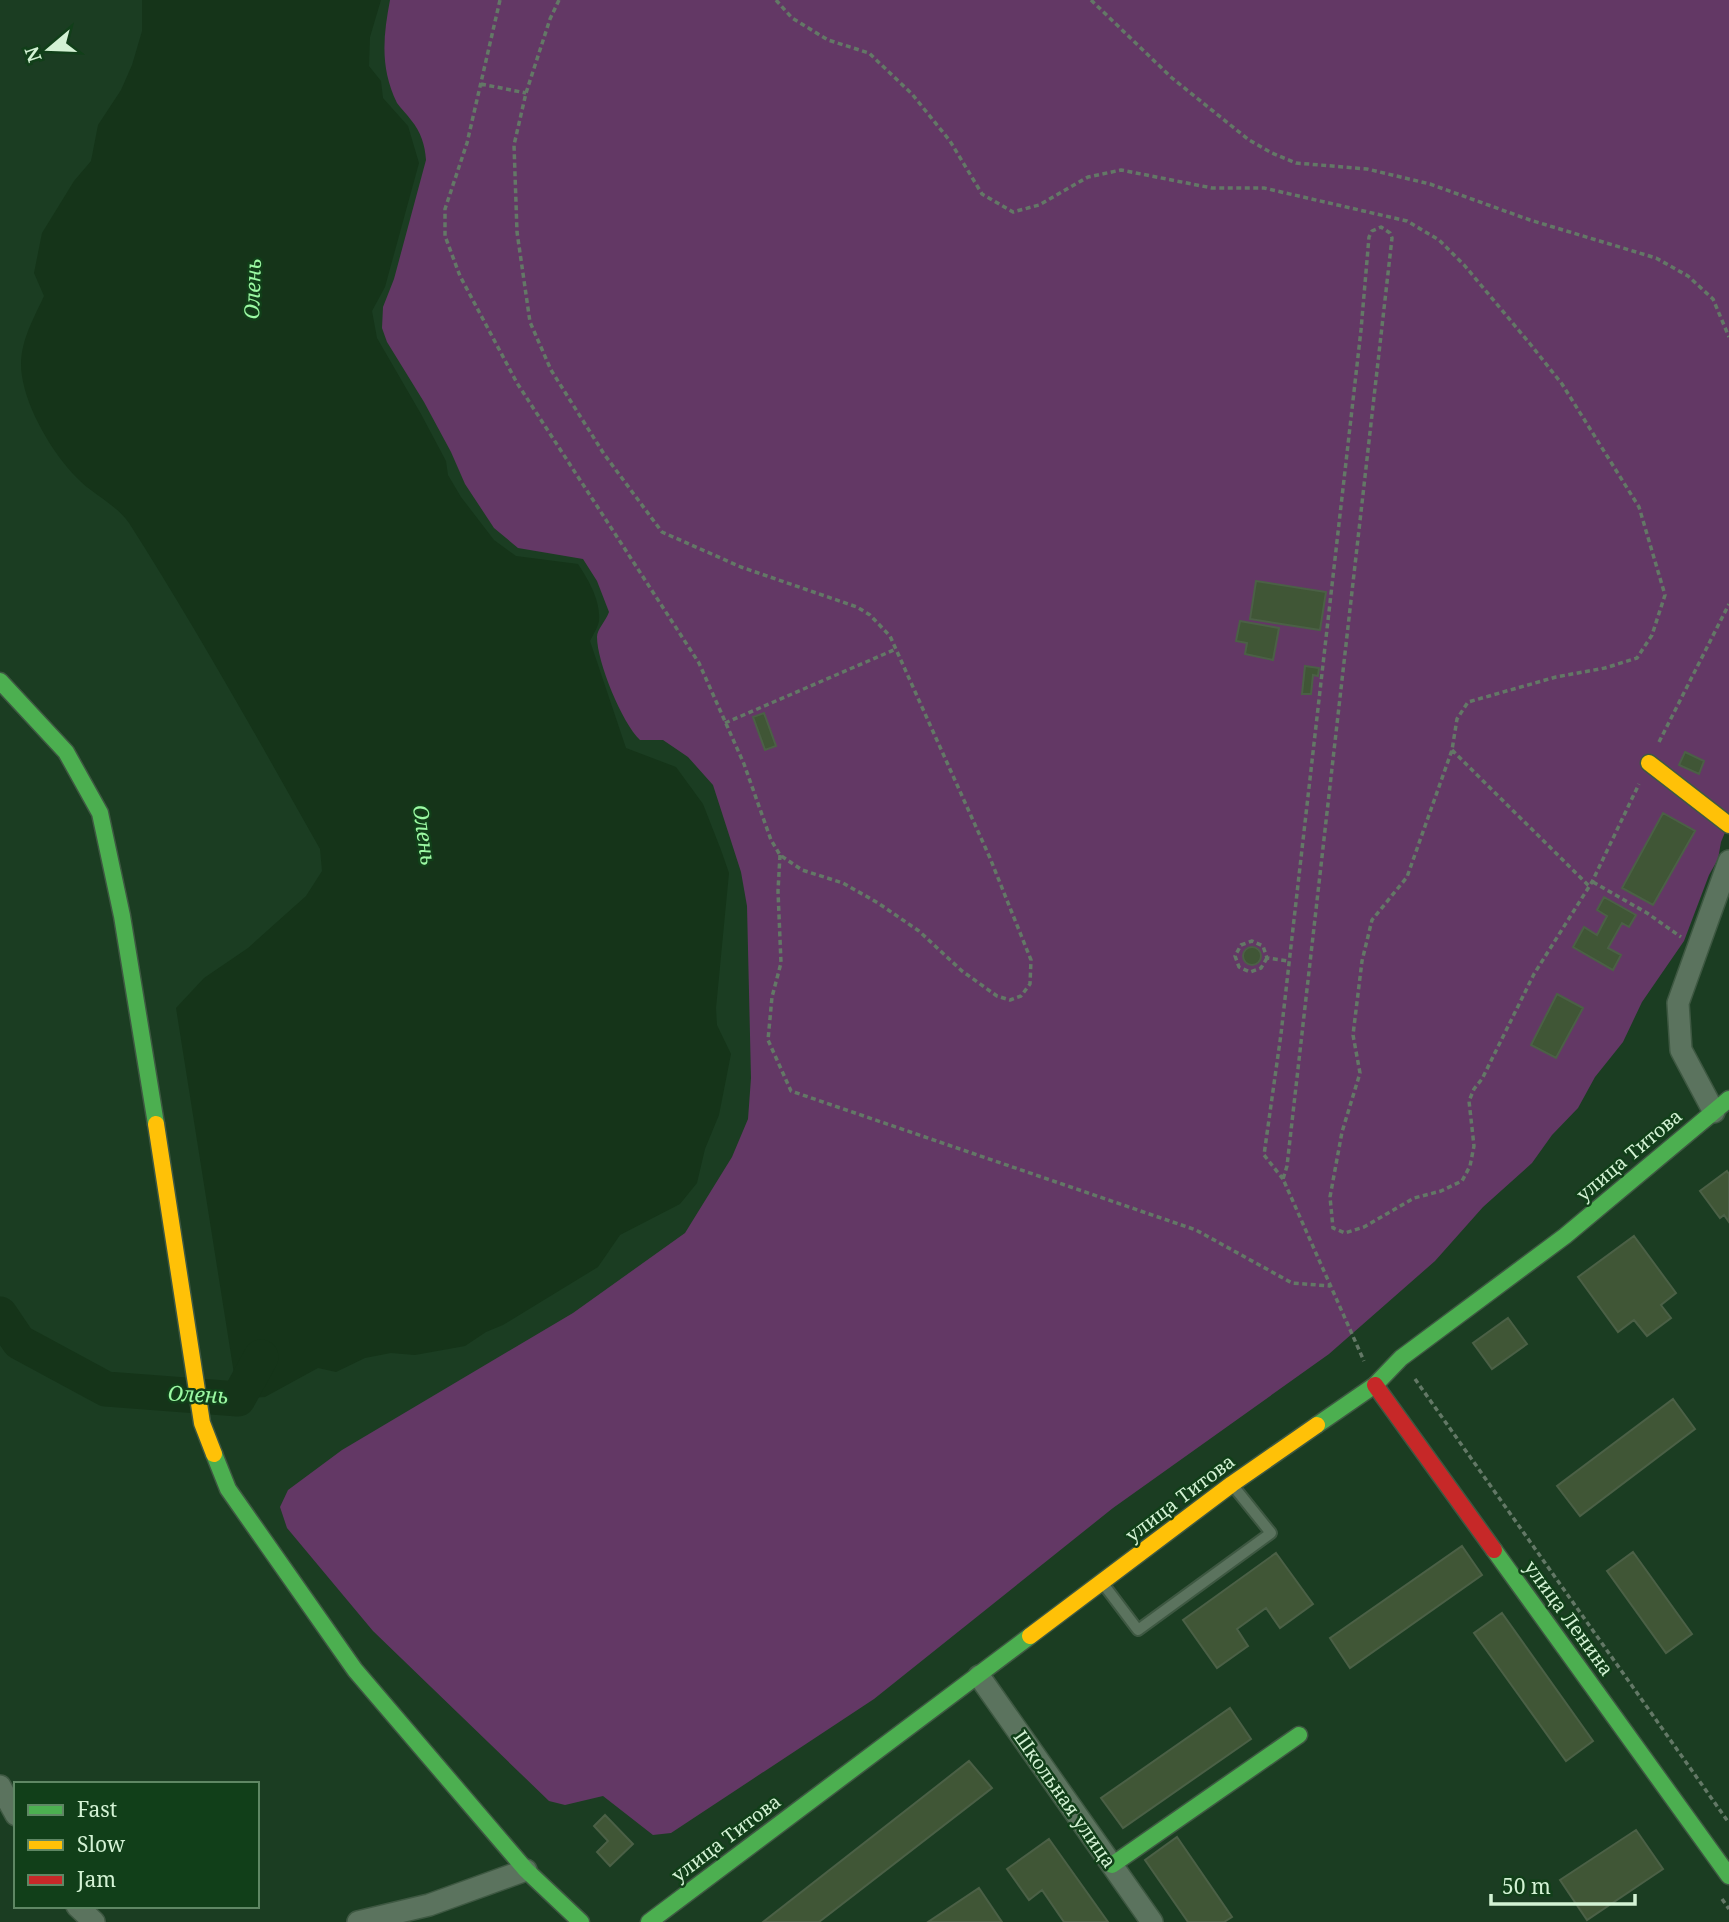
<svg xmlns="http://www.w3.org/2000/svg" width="1729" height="1922" font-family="'Noto Serif',serif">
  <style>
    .green { fill: #633865 }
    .water { fill: #153419 }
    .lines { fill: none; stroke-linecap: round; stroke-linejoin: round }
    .river { stroke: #153419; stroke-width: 35 }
    .building { fill: #405636; stroke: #4b6046; stroke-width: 2 }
    .lane-casing { stroke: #3e5842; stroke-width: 14 }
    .street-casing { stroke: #3e5842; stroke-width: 24 }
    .fast-casing { stroke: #3e5842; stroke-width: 19 }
    .slow-casing { stroke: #3e5842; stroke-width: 19 }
    .jam-casing { stroke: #3e5842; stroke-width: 19 }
    .path { stroke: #637866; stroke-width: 3.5; stroke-dasharray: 5 3.5; stroke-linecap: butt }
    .lane { stroke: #5b735e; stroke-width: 10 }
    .street { stroke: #5b735e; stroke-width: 21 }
    .fast { stroke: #4caf50; stroke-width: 16 }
    .slow { stroke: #ffc107; stroke-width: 16 }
    .jam { stroke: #c62828; stroke-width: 16 }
    .labels { text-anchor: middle; stroke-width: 5; stroke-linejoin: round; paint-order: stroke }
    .street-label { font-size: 19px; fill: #d3f2d4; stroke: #113f19 }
    .water-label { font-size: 21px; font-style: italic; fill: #9bf9a3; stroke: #113f19 }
  </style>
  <rect width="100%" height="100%" fill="#1b3d22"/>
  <path class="green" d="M 390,0 L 1729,0 L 1729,823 L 1721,842 L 1718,859 L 1709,875 L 1684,941 L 1642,1002 L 1623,1042 L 1595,1077 L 1578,1108 L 1552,1135 L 1532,1163 L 1483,1207 L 1435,1261 L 1329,1354 L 1113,1508 L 874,1699 L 671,1833 L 653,1835 L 603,1796 L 565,1805 L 549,1801 L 373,1631 L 287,1528 L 280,1507 L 288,1490 L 342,1450 L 573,1313 L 685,1233 L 732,1157 L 748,1119 L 751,1078 L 747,906 L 741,872 L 713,785 L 688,757 L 663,740 L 640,740 C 622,723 597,662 597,637 C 597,629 606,621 609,612 L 597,581 L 583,559 L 518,548 L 494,528 L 465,484 L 451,452 L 424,402 L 387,342 L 382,328 L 383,307 L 394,279 L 426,160 C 425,145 421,132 411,120 C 407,114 401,109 397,103 C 380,68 383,37 390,0 Z"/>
  <path class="water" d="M 142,0 L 381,0 L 370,37 L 369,66 L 381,81 L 383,98 L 408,126 L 419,163 L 385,287 L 372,311 L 377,338 L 421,414 L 446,461 L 448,475 L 461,497 L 494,540 L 516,556 L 578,564 C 588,579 601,601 599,621 C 598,627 593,635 590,641 L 626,748 L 676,767 L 703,804 L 721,850 L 729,873 L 716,1008 L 717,1025 L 731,1054 L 719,1115 L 705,1149 L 697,1183 L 680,1204 L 620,1235 L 598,1267 L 503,1325 L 486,1332 L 465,1346 L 415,1355 L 391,1353 L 365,1358 L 336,1372 L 318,1368 L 265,1397 L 238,1399 L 176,1008 L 204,978 L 248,948 L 306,896 L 322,871 L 320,849 C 258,739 197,630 129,523 C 117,505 92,494 77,478 C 53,454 27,410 22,376 C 17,347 32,322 44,296 L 34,273 L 42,233 L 74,181 L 91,161 L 98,125 L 121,90 L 132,65 L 142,31 Z"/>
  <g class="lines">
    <path class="river" d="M 0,1314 L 19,1342 L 106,1389 L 238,1399 L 261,1357"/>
  </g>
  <path class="building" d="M 1256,581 L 1326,592 L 1320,630 L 1250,619 Z
    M 1240,621 L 1279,628 L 1273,660 L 1245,654 L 1247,643 L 1236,641 Z
    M 1305,666 L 1319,668 L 1318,676 L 1313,675 L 1311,694 L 1302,694 Z
    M 764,713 L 776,746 L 765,750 L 753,717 Z
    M 1685,752 L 1704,761 L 1699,774 L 1679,765 Z
    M 1663,813 L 1695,831 L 1653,905 L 1622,888 Z
    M 1604,897 L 1636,915 L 1629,927 L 1622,923 L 1608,948 L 1621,955 L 1613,970 L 1573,947 L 1584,927 L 1597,935 L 1607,916 L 1597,910 Z
    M1243 956a9 9 0 1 1 18 0a9 9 0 1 1-18 0Z
    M 1557,994 L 1583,1008 L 1556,1058 L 1531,1045 Z
    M 1727,1171 L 1729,1174 L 1729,1222 L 1724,1215 L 1720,1218 L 1700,1191 Z
    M 1634,1236 L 1676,1293 L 1661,1305 L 1671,1318 L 1647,1336 L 1634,1320 L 1618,1332 L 1578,1277 Z
    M 1508,1318 L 1527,1344 L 1492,1369 L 1473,1343 Z
    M 1673,1399 L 1695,1429 L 1580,1516 L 1557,1486 Z
    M 1462,1546 L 1482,1575 L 1350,1668 L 1330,1638 Z
    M 1633,1552 L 1692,1634 L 1666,1653 L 1607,1571 Z
    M 1276,1553 L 1313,1604 L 1280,1628 L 1266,1608 L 1237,1629 L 1248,1646 L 1217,1668 L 1183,1620 Z
    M 1502,1613 L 1593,1741 L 1566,1761 L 1474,1633 Z
    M 1230,1708 L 1251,1739 L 1123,1828 L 1101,1798 Z
    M 969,1761 L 992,1788 L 819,1922 L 763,1922 Z
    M 605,1815 L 633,1844 L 610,1866 L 597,1852 L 608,1841 L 594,1826 Z
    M 1636,1830 L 1663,1869 L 1587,1920 L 1560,1880 Z
    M 1177,1837 L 1232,1917 L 1224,1922 L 1188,1922 L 1145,1860 Z
    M 1049,1839 L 1108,1922 L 1064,1922 L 1042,1890 L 1029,1900 L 1007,1869 Z
    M 979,1888 L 1002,1922 L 928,1922 Z"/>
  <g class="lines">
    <defs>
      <path id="lane" d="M 1104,1585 L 1138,1630 L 1271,1533 L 1234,1487"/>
      <path id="street" d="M 1714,1112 L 1681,1050 L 1678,1003 L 1729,861
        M 979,1676 L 1152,1922
        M 0,1786 L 16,1815
        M 77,1906 L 94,1922
        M 358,1922 L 429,1905 L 526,1870"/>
      <path id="fast" d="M 0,681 L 66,752 L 100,813 L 122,916 L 156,1124
        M 1317,1425 L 1375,1385 L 1401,1358 L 1565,1236 L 1729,1099
        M 214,1454 L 228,1489 L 355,1670 L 526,1870 L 581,1922
        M 1494,1550 L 1729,1876
        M 1112,1865 L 1299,1735
        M 649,1922 L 1030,1636"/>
      <path id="slow" d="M 1649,763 L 1729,825
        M 156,1124 L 202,1423 L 214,1454
        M 1030,1636 L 1232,1484 L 1317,1425"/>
      <path id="jam" d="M 1375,1385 L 1494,1550"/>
    </defs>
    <use href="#lane" class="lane-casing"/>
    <use href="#street" class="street-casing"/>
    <use href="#fast" class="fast-casing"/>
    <use href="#slow" class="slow-casing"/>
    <use href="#jam" class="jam-casing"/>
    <path class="path" d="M 500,0 L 467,143 L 445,209 L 445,236 L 460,276 L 517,383 L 699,663 L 744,764 L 771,840 L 780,855 L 802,870 L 843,883 L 878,903 L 919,931 L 962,971 L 997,996 L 1010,1000 L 1021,996 L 1030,984 L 1031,960 L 990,858 L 890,636 L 870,615 L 857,607 L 741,567 L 662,532 L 604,454 L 551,370 L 530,322 L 517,232 L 514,145 L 526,93 L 550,19 L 559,0
      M 776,0 L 792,18 L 828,40 L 869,53 L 912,94 L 950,141 L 982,194 L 1013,212 L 1039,205 L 1088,177 L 1121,170 L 1212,188 L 1264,188 L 1407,221 L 1439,240 L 1465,266 L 1531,345 L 1562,384 L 1639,507 L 1665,595 L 1652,635 L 1637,658 L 1605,668 L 1556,677 L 1468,702 L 1457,719 L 1452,750 L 1407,877 L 1372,920 L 1362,961 L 1353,1035 L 1360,1073 L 1342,1132 L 1330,1197 L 1333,1228 L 1345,1233 L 1364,1227 L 1414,1198 L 1441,1191 L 1462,1181 L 1470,1166 L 1474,1146 L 1469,1101 L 1474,1089 L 1482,1079 L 1534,974 L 1592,882 L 1639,784
      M 1091,0 L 1172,78 L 1249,140 L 1272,153 L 1296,163 L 1367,169 L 1430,184 L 1530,220 L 1656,258 L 1688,276 L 1713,299 L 1729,337
      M 481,84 L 526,93
      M 725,723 L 896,649
      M 1659,742 L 1729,604
      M 1452,750 L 1589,886
      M 780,855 L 778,891 L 781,963 L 772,997 L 768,1040 L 791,1091 L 1196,1230 L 1292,1283 L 1330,1286
      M 1593,882 L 1647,913 L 1681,937
      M 1267,958 L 1261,968 L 1250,972 L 1239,967 L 1235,956 L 1241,945 L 1252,941 L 1263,946 L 1267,958 L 1288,961
      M 1283,1179 L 1264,1155 L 1281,1034 L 1361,330 L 1369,237 L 1372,231 L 1381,227 L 1390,233 L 1392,238 L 1287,1166 L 1283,1179 L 1364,1361
      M 1415,1379 L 1729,1823
      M 1722,1899 L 1729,1909"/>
    <use href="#lane" class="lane"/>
    <use href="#street" class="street"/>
    <use href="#fast" class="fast"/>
    <use href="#slow" class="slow"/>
    <use href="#jam" class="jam"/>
  </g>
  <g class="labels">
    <g class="street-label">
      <text transform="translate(1629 1155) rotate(-40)" y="7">улица Титова</text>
      <text transform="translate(1180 1498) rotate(-37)" y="7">улица Титова</text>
      <text transform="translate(1569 1618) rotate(54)" y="7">улица Ленина</text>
      <text transform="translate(1065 1799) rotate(55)" y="7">Школьная улица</text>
      <text transform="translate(726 1838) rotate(-37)" y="7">улица Титова</text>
    </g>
    <g class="water-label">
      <text transform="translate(253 289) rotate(-88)" y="7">Олень</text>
      <text transform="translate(424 835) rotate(82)" y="7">Олень</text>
      <text transform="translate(198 1395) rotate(3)" y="7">Олень</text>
    </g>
  </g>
  <rect x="14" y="1782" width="245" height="126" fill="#113f19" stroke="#5f8764" stroke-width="2"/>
  <rect x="28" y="1805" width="35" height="10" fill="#4caf50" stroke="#5f8764" stroke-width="2"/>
  <text x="77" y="1817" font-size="21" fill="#d3f2d4">Fast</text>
  <rect x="28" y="1840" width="35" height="10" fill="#ffc107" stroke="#5f8764" stroke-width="2"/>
  <text x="77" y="1852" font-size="21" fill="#d3f2d4">Slow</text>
  <rect x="28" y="1875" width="35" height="10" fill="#c62828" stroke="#5f8764" stroke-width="2"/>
  <text x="77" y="1887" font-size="21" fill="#d3f2d4">Jam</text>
  <g transform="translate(49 49) rotate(251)" stroke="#113f19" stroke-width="5" paint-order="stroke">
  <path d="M0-5L12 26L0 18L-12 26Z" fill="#d3f2d4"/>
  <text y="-10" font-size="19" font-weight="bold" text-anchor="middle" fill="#d3f2d4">N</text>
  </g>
  <path d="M1491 1894v10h144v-10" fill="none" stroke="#d3f2d4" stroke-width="3.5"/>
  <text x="1502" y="1894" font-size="21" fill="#d3f2d4" stroke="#113f19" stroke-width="5" paint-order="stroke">50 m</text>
</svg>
